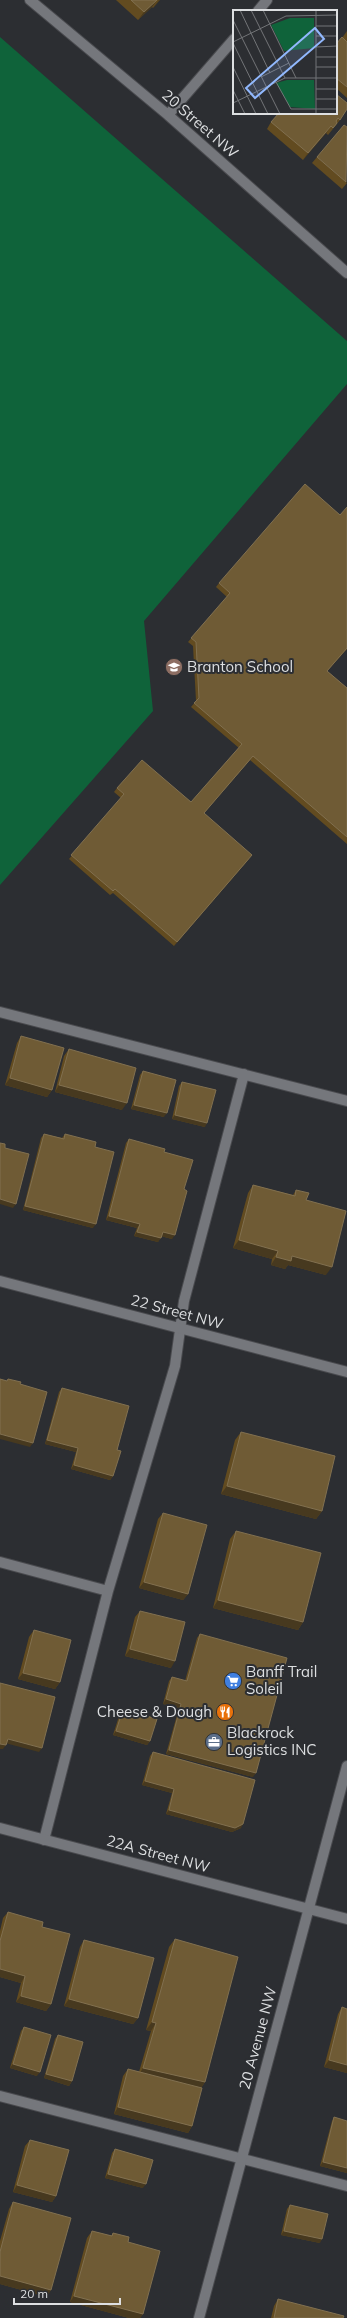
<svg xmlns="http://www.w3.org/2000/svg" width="347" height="2318" font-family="Mulish,sans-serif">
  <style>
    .green { fill: #0f633a }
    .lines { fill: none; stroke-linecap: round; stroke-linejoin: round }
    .service-casing { stroke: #494a4e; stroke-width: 12 }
    .minor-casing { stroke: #494a4e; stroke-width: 12 }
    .service { stroke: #75777c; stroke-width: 10 }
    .minor { stroke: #75777c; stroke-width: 10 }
    .wall { fill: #624b20 }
    .shaded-wall { fill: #47391f }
    .building { fill: #6f5b35; stroke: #817050 }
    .labels { text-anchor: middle; stroke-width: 4; stroke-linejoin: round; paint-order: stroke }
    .street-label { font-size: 15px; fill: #dddfe1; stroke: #2c2e32 }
    .poi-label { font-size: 15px; fill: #dddfe1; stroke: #2c2e32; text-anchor: start }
    .inset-road { fill: none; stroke: #737578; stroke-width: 1 }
    .view { fill: #91b8fd; fill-opacity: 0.15; stroke: #91b8fd; stroke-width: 2 }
    .inset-edge { fill: none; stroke: #dddfe1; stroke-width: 2 }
  </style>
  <rect width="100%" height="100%" fill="#2c2e32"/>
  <path class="green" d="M 0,37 L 347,341 L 347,384 L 144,621 L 153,711 L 0,885 Z"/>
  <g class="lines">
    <defs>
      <path id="service" d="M 0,1012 L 347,1101
        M 0,1562 L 108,1591
        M 44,1840 L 108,1591 L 175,1366 L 184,1301 L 244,1074
        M 0,2096 L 347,2186"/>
      <path id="minor" d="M 30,0 L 168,115 L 347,273
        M 258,11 L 267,0
        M 168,115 L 234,39
        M 0,1281 L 347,1372
        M 0,1828 L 347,1919
        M 199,2318 L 347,1766"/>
    </defs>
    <use href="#service" class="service-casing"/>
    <use href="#minor" class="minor-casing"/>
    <use href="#service" class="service"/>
    <use href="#minor" class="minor"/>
  </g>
  <path class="wall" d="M 116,0 L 160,0 L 153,8 L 152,7 L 138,20 Z
    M 347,31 L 347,98 L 336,88 L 336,44 L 342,38 Z
    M 336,113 L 340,120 L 328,135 L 326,133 L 303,160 L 267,129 L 271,122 Z
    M 317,157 L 347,183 L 342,189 L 312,163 Z
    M 219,583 L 347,649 L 327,671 L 347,688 L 347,844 L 250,760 L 204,813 L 249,859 L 174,946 L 113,893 L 110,895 L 69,859 L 121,798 L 114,792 L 117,788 L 191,802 L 239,748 L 191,707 L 196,701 L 193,646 L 188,642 L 227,597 L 216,587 Z
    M 21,1036 L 52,1090 L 47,1097 L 5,1085 L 17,1043 Z
    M 69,1049 L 122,1110 L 55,1092 L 64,1056 Z
    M 143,1071 L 164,1117 L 131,1109 L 140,1075 Z
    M 182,1082 L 205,1127 L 172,1119 L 179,1086 Z
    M 44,1134 L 62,1138 L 65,1134 L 95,1147 L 93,1228 L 23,1210 L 41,1138 Z
    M 129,1139 L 164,1152 L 184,1189 L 172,1239 L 161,1236 L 158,1242 L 134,1236 L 137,1228 L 106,1220 L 126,1143 Z
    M 253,1185 L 293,1195 L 296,1190 L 306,1200 L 326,1275 L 288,1265 L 285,1269 L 271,1265 L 272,1259 L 233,1248 L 248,1193 Z
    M 62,1388 L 117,1450 L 113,1476 L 110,1480 L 71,1469 L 76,1452 L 45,1444 L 59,1392 Z
    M 241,1432 L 322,1511 L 316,1519 L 221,1494 L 235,1440 Z
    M 163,1513 L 188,1594 L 183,1600 L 139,1588 L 158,1519 Z
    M 236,1531 L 303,1622 L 298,1630 L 213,1608 L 230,1539 Z
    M 140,1611 L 171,1668 L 125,1656 L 135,1617 Z
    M 34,1630 L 60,1682 L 55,1689 L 18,1679 L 29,1637 Z
    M 200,1634 L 253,1777 L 166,1754 L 179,1708 L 163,1704 L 169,1681 L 172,1677 L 185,1681 L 197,1638 Z
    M 123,1709 L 150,1741 L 147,1745 L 113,1735 L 120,1713 Z
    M 153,1752 L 241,1828 L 232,1832 L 166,1814 L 172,1793 L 142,1785 L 150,1756 Z
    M 8,1912 L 42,1927 L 51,2004 L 46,2011 L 16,2002 L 21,1983 L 0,1977 L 0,1931 L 3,1918 Z
    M 175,1939 L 205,2082 L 201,2088 L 192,2126 L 188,2133 L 114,2114 L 123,2076 L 128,2069 L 139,2072 L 151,2031 L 146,2030 L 169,1947 Z
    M 84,1940 L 138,2018 L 133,2024 L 64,2006 L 80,1947 Z
    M 342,2007 L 347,2009 L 347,2073 L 324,2067 L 338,2014 Z
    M 24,2027 L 37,2076 L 10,2068 L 21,2031 Z
    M 58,2035 L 72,2081 L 69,2086 L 44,2078 L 55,2039 Z
    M 334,2117 L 347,2173 L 320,2166 L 332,2121 Z
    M 30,2140 L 56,2196 L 52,2202 L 13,2192 L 25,2146 Z
    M 115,2149 L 143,2188 L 105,2178 L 112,2153 Z
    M 13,2202 L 47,2297 L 0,2284 L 0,2241 L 9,2209 Z
    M 290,2205 L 320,2243 L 281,2235 L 287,2209 Z
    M 92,2231 L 111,2236 L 113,2233 L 128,2242 L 143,2314 L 140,2318 L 129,2318 L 70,2302 L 87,2238 Z
    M 278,2299 L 343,2318 L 271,2318 L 274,2306 Z"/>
  <path class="shaded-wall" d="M 157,0 L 152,7 L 138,20 L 144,12 Z
    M 159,0 L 160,0 L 153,8 Z
    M 331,126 L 326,133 L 303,160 L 308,153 Z
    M 347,648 L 347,649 L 324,675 L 327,671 Z
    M 253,756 L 250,760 L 201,817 L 204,813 Z
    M 252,855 L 249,859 L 174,946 L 177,942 Z
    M 10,1078 L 52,1090 L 47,1097 L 5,1085 Z
    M 59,1085 L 127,1103 L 122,1110 L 55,1092 Z
    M 134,1105 L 167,1113 L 164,1117 L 131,1109 Z
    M 175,1115 L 207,1123 L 205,1127 L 172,1119 Z
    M 0,1199 L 16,1204 L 13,1208 L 0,1204 Z
    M 25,1206 L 96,1224 L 93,1228 L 23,1210 Z
    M 109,1216 L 140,1224 L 137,1228 L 106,1220 Z
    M 137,1232 L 161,1238 L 158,1242 L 134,1236 Z
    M 163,1232 L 175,1235 L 172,1239 L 160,1236 Z
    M 239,1240 L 278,1251 L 272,1259 L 233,1248 Z
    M 292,1256 L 332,1267 L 326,1275 L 288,1265 L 285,1269 L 271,1265 L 276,1257 Z
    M 0,1434 L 33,1443 L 30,1447 L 0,1439 Z
    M 47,1440 L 78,1448 L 76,1452 L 45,1444 Z
    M 74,1465 L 113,1476 L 110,1480 L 71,1469 Z
    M 227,1486 L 322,1511 L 316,1519 L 221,1494 Z
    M 144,1582 L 188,1594 L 183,1600 L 139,1588 Z
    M 218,1600 L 303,1622 L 298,1630 L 213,1608 Z
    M 130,1649 L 175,1661 L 171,1668 L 125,1656 Z
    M 23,1673 L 60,1682 L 55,1689 L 18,1679 Z
    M 166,1699 L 181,1704 L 179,1708 L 163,1704 Z
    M 116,1731 L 150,1741 L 147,1745 L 113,1735 Z
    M 8,1739 L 42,1748 L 39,1752 L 5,1743 Z
    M 0,1744 L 6,1745 L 3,1749 L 0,1749 Z
    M 169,1750 L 256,1773 L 253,1777 L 166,1754 Z
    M 145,1781 L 174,1789 L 172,1793 L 142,1785 Z
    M 169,1810 L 243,1824 L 241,1828 L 232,1832 L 166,1814 Z
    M 0,1969 L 25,1976 L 21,1983 L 0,1977 Z
    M 21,1996 L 51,2004 L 46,2011 L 16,2002 Z
    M 69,1999 L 138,2018 L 133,2024 L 64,2006 Z
    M 152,2022 L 156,2023 L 151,2031 L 146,2030 Z
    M 329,2060 L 347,2065 L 347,2073 L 324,2067 Z
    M 13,2064 L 40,2072 L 37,2076 L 10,2068 Z
    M 143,2068 L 205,2082 L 200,2090 L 138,2076 Z
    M 46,2074 L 72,2081 L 69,2086 L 44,2078 Z
    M 118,2107 L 192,2126 L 188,2133 L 114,2114 Z
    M 323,2162 L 347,2168 L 347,2173 L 320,2166 Z
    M 108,2174 L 146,2184 L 143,2188 L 105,2178 Z
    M 17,2185 L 56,2196 L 52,2202 L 13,2192 Z
    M 284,2231 L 322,2239 L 320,2243 L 281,2235 Z
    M 0,2276 L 51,2290 L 47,2297 L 0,2284 Z
    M 74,2296 L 143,2314 L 140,2318 L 129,2318 L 70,2302 Z"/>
  <path class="building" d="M 131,0 L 157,0 L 144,12 Z
    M 342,37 L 347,42 L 347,87 L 336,78 L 336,44 Z
    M 336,94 L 347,103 L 347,109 L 340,120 L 338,118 L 336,121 L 337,123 L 333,128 L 331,126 L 308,153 L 271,122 L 279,113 L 336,113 Z
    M 344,125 L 347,127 L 346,182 L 317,157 Z
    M 305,484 L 340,515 L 347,507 L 347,648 L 327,671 L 347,688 L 347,837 L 253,756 L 204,813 L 252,855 L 177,942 L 115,889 L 113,891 L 71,855 L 124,794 L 117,788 L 142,760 L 191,802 L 242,744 L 194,703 L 199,698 L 196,642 L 191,638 L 230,593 L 219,583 Z
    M 21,1036 L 64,1048 L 52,1090 L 10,1078 Z
    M 69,1049 L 136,1068 L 127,1103 L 59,1085 Z
    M 143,1071 L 176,1080 L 167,1113 L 134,1105 Z
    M 182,1082 L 216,1090 L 207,1123 L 175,1115 Z
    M 44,1134 L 64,1139 L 65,1134 L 96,1142 L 95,1147 L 114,1152 L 96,1224 L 25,1206 Z
    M 129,1139 L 165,1149 L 164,1152 L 193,1160 L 184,1189 L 187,1191 L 175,1235 L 163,1232 L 161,1238 L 137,1232 L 140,1224 L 109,1216 Z
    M 0,1143 L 5,1144 L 5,1148 L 29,1154 L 16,1204 L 0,1199 Z
    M 253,1185 L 295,1196 L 296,1190 L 309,1193 L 306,1200 L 346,1211 L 332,1267 L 292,1256 L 291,1261 L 276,1257 L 278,1251 L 239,1240 Z
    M 0,1379 L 7,1381 L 8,1379 L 21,1382 L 20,1384 L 47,1392 L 33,1443 L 0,1434 Z
    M 62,1388 L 129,1406 L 117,1450 L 121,1451 L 113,1476 L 74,1465 L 78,1448 L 47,1440 Z
    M 241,1432 L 335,1456 L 322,1511 L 227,1486 Z
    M 163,1513 L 207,1525 L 188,1594 L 144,1582 Z
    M 236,1531 L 321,1553 L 303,1622 L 218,1600 Z
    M 140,1611 L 185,1622 L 175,1661 L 130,1649 Z
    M 34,1630 L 71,1640 L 60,1682 L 23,1673 Z
    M 200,1634 L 287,1658 L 256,1773 L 169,1750 L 181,1704 L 166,1699 L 172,1677 L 187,1681 Z
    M 0,1683 L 55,1697 L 42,1748 L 8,1739 L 6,1745 L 0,1744 Z
    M 123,1709 L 157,1719 L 150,1741 L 116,1731 Z
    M 153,1752 L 255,1780 L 243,1824 L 235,1828 L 169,1810 L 174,1789 L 145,1781 Z
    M 8,1912 L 43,1922 L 42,1927 L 70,1934 L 51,2004 L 21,1996 L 25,1976 L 0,1969 L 0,1941 Z
    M 175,1939 L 238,1957 L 205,2082 L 143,2068 L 156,2023 L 152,2022 Z
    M 84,1940 L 154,1958 L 138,2018 L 69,1999 Z
    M 342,2007 L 347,2009 L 347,2065 L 329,2060 Z
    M 24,2027 L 51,2035 L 40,2072 L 13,2064 Z
    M 58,2035 L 83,2042 L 72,2081 L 46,2074 Z
    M 128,2069 L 202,2088 L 192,2126 L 118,2107 Z
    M 334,2117 L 347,2121 L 347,2168 L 323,2162 Z
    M 30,2140 L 69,2150 L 56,2196 L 17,2185 Z
    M 115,2149 L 153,2160 L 146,2184 L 108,2174 Z
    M 13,2202 L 71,2218 L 51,2290 L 0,2276 L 0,2252 Z
    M 290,2205 L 328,2214 L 322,2239 L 284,2231 Z
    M 92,2231 L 112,2236 L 113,2233 L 129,2237 L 128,2242 L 160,2251 L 143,2314 L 74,2296 Z
    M 278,2299 L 344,2316 L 343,2318 L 274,2318 Z"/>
  <defs>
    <symbol id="school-disc" viewBox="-11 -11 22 22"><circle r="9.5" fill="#8d6e63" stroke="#2c2e32"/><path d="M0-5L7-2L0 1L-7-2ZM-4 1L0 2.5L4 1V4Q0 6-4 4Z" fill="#fff"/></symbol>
    <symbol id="supermarket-disc" viewBox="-11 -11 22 22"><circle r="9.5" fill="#3f7fe0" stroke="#2c2e32"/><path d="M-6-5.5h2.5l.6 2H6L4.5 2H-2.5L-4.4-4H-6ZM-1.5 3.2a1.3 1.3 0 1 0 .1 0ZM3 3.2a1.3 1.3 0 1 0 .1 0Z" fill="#fff"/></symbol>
    <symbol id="restaurant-disc" viewBox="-11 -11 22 22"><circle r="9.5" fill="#e8710a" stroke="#2c2e32"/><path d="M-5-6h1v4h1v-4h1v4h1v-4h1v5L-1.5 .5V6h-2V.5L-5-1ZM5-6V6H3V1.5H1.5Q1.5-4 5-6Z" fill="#fff"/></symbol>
    <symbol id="office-disc" viewBox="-11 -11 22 22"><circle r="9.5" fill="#5c6f8a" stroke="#2c2e32"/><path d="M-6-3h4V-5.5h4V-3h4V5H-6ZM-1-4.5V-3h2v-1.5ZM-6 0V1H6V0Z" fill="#fff"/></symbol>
  </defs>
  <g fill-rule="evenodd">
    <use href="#school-disc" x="164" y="657" width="20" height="20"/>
    <use href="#supermarket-disc" x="223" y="1671" width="20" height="20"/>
    <use href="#restaurant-disc" x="215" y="1702" width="20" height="20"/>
    <use href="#office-disc" x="204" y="1732" width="20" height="20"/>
  </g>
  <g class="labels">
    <g class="street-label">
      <text transform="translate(200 124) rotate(41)" y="5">20 Street NW</text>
      <text transform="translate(177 1312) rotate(15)" y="5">22 Street NW</text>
      <text transform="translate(158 1854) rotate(15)" y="5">22A Street NW</text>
      <text transform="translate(258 2038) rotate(-75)" y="5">20 Avenue NW</text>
    </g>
    <g class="poi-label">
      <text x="187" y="672">Branton School</text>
      <text x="246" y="1677">Banff Trail<tspan x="246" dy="17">Soleil</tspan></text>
      <text x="212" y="1717" text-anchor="end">Cheese &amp; Dough</text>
      <text x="227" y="1738">Blackrock<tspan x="227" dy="17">Logistics INC</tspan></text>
    </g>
  </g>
  <g transform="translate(233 10)">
    <rect width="104" height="104" fill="#2c2e32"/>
    <path d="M 57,8 L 81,8 L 81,38 L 51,41 L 38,15 ZM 54,70 L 81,70 L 82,99 L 57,97 L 43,73 Z" fill="#0f633a"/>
    <path class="inset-road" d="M 7,0 L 37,63M 18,0 L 52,68M 30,0 L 63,68M 83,0 L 83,104M 0,10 L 47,104M 83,16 L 104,16M 83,26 L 104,26M 0,32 L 53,6 L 104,5M 0,33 L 35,104M 83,37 L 104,36M 83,47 L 104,47M 0,57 L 23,104M 83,57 L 104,57M 28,67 L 56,53M 43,72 L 58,99 L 104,99M 83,79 L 104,79M 0,80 L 12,104M 83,89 L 104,89M 0,93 L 52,68 L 104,68"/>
    <path class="view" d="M 82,18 L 91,29 L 22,88 L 13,78 Z"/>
    <rect width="104" height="104" class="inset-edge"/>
  </g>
  <path d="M14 2298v6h106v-6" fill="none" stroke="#dddfe1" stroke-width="2"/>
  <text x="20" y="2298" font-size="12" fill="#dddfe1" stroke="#2c2e32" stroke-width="3" paint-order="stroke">20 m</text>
</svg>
